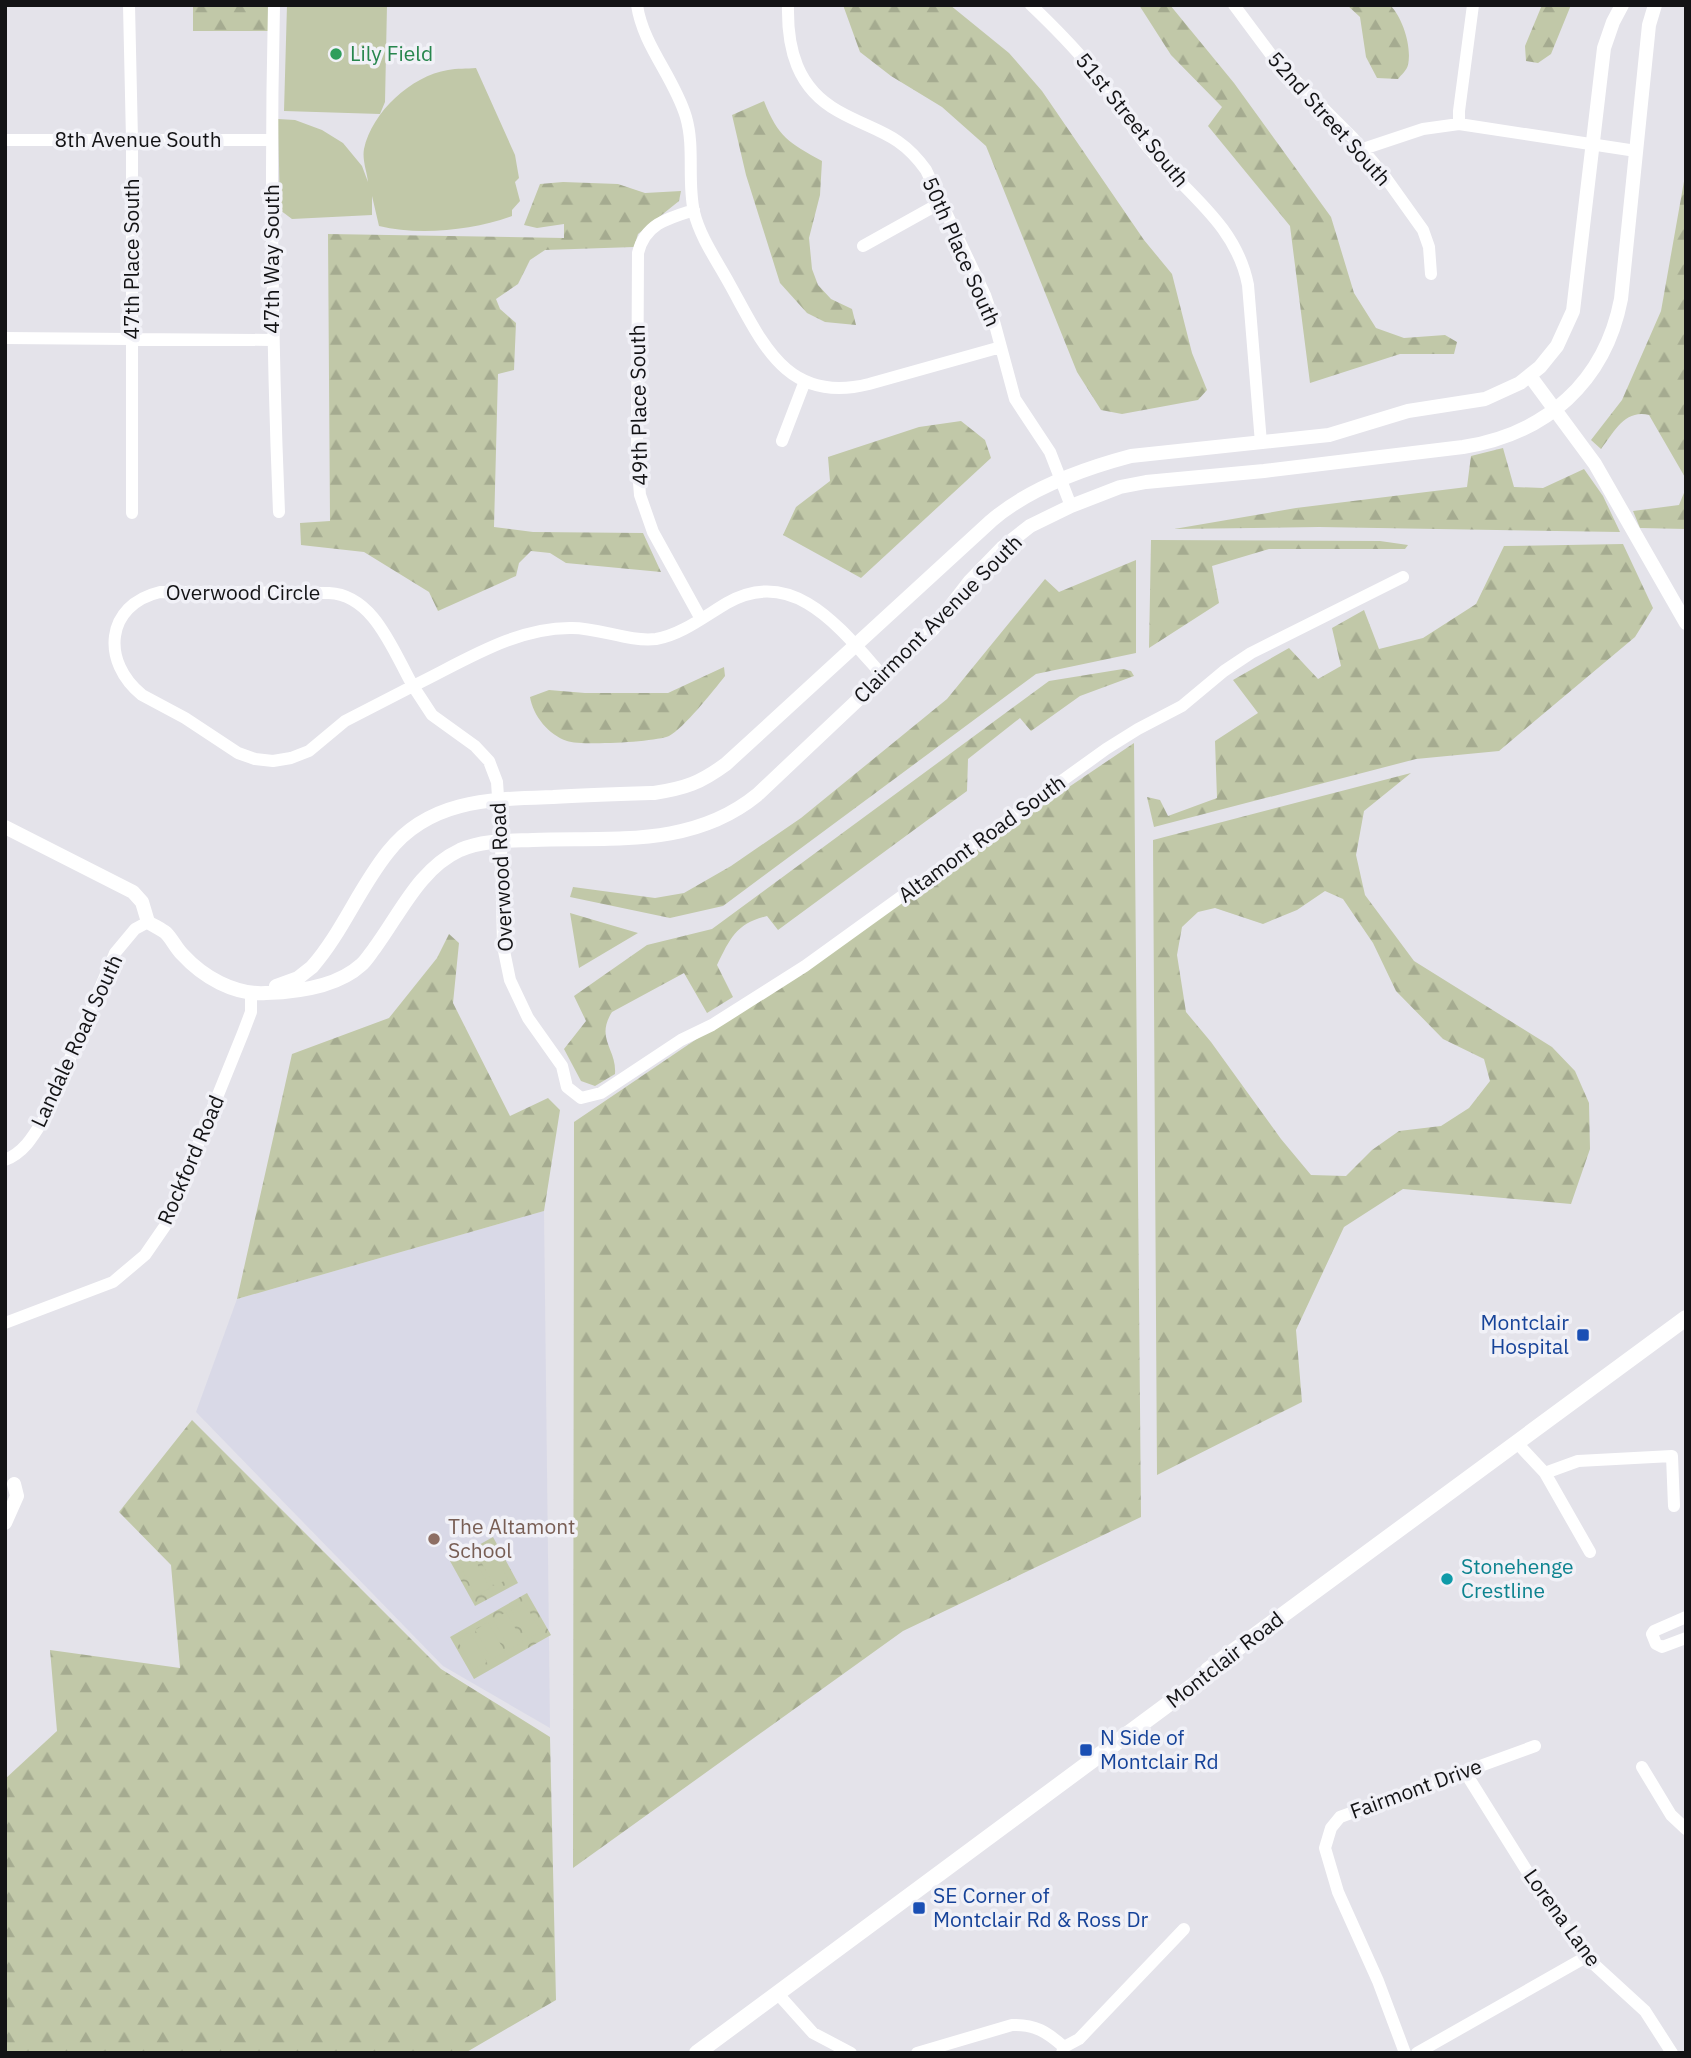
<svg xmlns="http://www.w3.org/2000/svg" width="1691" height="2058" font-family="'IBM Plex Sans',sans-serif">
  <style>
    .built { fill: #d9d9e7 }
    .forest { fill: url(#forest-firs); fill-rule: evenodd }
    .park { fill: url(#park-crowns) }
    .pitch { fill: #c1c8a8 }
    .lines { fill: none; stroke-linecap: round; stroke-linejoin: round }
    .minor { stroke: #fff; stroke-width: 12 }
    .tertiary { stroke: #fff; stroke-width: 14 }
    .secondary { stroke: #fff; stroke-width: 16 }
    .leisure-dot { fill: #2e9e5b; stroke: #f1f1f7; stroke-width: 2.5 }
    .transit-dot { fill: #1a4fb4; stroke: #f1f1f7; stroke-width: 2.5 }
    .education-dot { fill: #8d6e63; stroke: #f1f1f7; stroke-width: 2.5 }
    .culture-dot { fill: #0f9aa8; stroke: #f1f1f7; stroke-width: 2.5 }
    .labels { text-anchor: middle; stroke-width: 7; stroke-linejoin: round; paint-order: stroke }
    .leisure-label { font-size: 21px; fill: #27864d; stroke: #f1f1f7; text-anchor: start }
    .street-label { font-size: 21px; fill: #131315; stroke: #f1f1f7 }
    .transit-label { font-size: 21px; fill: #164399; stroke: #f1f1f7; text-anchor: start }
    .education-label { font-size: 21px; fill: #785e54; stroke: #f1f1f7; text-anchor: start }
    .culture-label { font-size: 21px; fill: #0d838f; stroke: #f1f1f7; text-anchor: start }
  </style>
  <defs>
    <pattern id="forest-firs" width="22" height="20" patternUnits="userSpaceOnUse" patternTransform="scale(1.75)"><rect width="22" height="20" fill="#c1c8a8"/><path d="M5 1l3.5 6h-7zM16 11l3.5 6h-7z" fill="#a5ab90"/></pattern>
    <pattern id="park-crowns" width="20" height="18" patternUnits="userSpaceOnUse" patternTransform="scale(1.75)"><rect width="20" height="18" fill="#c1c8a8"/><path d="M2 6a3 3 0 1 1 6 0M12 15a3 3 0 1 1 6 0" fill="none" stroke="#a5ab90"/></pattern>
  </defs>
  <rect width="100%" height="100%" fill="#e4e3ea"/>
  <path class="built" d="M 544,1211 L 550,1728 L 443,1666 L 196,1412 L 237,1299 Z"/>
  <path class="forest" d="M 193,5 L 271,5 L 268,31 L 193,31 Z
    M 843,5 L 950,5 L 1009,53 L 1042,91 L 1144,240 L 1172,274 L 1192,353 L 1207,390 L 1198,400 L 1122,414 L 1101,410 L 1077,372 L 986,146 L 942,107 L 891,76 L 860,52 Z
    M 1139,5 L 1170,5 L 1234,83 L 1331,217 L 1354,293 L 1376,328 L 1404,338 L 1445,335 L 1457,342 L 1454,354 L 1400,354 L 1310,383 L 1290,226 L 1208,126 L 1222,107 L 1171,55 Z
    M 1347,5 L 1390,5 C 1403,18 1412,47 1408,65 C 1407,70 1401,75 1398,79 L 1377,78 L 1366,57 L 1360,17 Z
    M 1542,5 L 1571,5 L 1551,54 L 1538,63 L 1526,61 L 1525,46 Z
    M 764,101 C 778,137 789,143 822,161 L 820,195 L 809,238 L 812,269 L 818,285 L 831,299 L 852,309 L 856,325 L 825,322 L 807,313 L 780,283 L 746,175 L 732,115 Z
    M 1686,170 L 1686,479 L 1649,415 C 1625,409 1614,432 1601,449 L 1591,440 L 1622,400 L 1661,311 Z
    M 563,182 L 618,184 L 645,193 L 681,191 L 679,201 L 638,234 L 634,247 L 545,250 L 530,260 L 518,284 L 496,299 L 500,309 L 516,323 L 514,370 L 498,374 L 494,527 L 533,532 L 643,533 L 661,572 L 566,563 L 550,553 L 531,551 L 519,563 L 516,576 L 438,611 L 429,592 L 364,552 L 301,545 L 300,523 L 330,521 L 328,234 L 564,238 L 564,224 L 537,228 L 524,225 L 540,184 Z
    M 961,421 L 985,440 L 991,458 L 861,578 L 783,535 L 796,507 L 830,481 L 828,457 L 919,427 Z
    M 1503,448 L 1514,487 L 1543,488 L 1584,469 L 1603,496 L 1620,532 L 1319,527 L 1174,529 L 1296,508 L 1467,487 L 1471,456 Z
    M 1686,488 L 1686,529 L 1640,528 L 1633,511 L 1679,505 Z
    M 1151,540 L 1380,541 L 1408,545 L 1405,549 L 1269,549 L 1212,566 L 1219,603 L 1149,648 Z
    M 1623,544 L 1653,608 L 1635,637 L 1499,751 L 1416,759 L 1154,827 L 1147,797 L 1160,800 L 1168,816 L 1217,798 L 1215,741 L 1258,713 L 1233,680 L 1289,648 L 1318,679 L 1341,666 L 1332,628 L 1364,610 L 1379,649 L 1423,638 L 1476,604 L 1504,546 Z
    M 1136,560 L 1136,653 L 1036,674 L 723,906 L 670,918 L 570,897 L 573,887 L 655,898 L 684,893 L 731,866 L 801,818 L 947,699 L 1045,579 L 1059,592 Z
    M 724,667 L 725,676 C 714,690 683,729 669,736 C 656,742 580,746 567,741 C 549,735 533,716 530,697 L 549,690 L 585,693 L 668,693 Z
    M 1123,669 L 1131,671 L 1134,676 L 1080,696 L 1031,731 L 1020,718 L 968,759 L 967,791 L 778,930 L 767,916 C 736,924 731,937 717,965 L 733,997 L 707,1013 L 684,973 L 612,1012 C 595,1039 617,1049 615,1074 L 595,1086 L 581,1081 L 564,1049 L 586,1021 L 574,996 L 647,945 L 712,929 L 1049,681 Z
    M 1134,743 L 1141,1517 L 903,1631 L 573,1868 L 574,1122 Z
    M 1411,773 L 1364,811 L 1356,855 L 1365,895 L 1414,961 L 1552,1047 L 1575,1071 L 1589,1103 L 1590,1149 L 1571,1204 L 1403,1189 L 1344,1227 L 1296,1330 L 1302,1402 L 1157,1475 L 1153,840 ZM 1325,891 L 1343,899 L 1373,943 L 1396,991 L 1443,1039 L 1484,1059 L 1490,1081 L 1469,1108 L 1441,1126 L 1399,1131 L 1372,1150 L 1346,1176 L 1311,1175 L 1281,1139 L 1211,1042 L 1186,1012 L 1177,955 L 1182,927 L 1198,912 L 1215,908 L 1263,924 L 1297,910 Z
    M 570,913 L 638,933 L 579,968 Z
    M 449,934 L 459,943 L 453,1003 L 510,1116 L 548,1098 L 560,1110 L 544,1211 L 237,1299 L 292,1054 L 389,1018 L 437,958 Z
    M 192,1420 L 441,1669 L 550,1737 L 556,2000 L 465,2053 L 5,2053 L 5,1779 L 57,1731 L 50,1650 L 180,1668 L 171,1565 L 119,1512 Z"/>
  <path class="park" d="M 493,1537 L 518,1583 L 475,1606 L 450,1561 Z
    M 527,1593 L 551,1635 L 474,1679 L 450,1637 Z"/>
  <path class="pitch" d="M 287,5 L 387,5 L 385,102 L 380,114 L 284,111 Z
    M 476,68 L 515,155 L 519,178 L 515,182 L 520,201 L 512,210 L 512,216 C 473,230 420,236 379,226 L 372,196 L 372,215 L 292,219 L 280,210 L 278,119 L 295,120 L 322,130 L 343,143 L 362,166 L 368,182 C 367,172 362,160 364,149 C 372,112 411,76 448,70 C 457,68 467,69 476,68 Z
    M 492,1549 L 508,1579 L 494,1586 L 478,1556 Z
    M 474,1558 L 490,1588 L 476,1596 L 460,1566 Z
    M 524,1602 L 541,1632 L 528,1639 L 511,1609 Z
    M 506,1612 L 523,1642 L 510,1649 L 493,1620 Z
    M 488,1622 L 505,1652 L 492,1659 L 475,1630 Z
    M 470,1632 L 487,1662 L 474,1669 L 457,1640 Z"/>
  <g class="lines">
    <path class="minor" d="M 129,5 L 132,140 L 132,513
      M 274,5 C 270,175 272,343 279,512
      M 637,5 C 643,46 674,77 686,117 C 695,148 687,181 694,212 C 700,237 717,261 729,283 C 762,342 786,405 869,384 L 1001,347
      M 788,5 C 787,49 797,88 838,111 C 875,132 899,132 926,170 L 985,295 L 995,325 L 1015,399 L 1050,452 L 1071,506
      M 1031,5 C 1052,25 1072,45 1090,67 C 1110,92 1126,120 1146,145 C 1184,192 1236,223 1248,285 L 1261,443
      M 1234,5 L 1275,60 L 1353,138 L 1383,174 L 1423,230 L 1429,247 L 1431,274
      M 1459,124 L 1459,111 L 1473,5
      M 5,140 L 271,140
      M 1363,149 L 1423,129 L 1459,124 L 1636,151
      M 694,210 C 668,218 645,224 638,253 L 637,458 L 640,495 L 653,532 L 701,619
      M 863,246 L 942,202
      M 5,338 L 272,340
      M 782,441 L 805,381
      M 160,592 L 329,593 C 374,595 393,651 413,686 L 345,721 L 309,751 L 291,758 L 273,761 L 255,759 L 238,753 L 185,718 L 142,695 C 101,662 105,605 160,592 Z
      M 884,677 C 843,632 795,564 727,603 C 705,616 681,635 656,639 C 628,642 600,628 572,628 C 515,627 463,662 413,686 L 432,715 L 475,746 L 489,761 L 497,782 L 501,841 L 503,946 L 510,980 L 528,1018 L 562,1066 L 567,1087 L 581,1098 L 601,1093 L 681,1040 L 712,1025 L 805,966 L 1106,749 L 1138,729 L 1182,706 L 1224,671 L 1251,653 L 1403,577
      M 5,1160 C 25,1152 34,1135 45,1117 L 115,953 L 135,929 L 148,922
      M 5,1323 L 113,1282 L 145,1255 L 165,1226 L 243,1033 L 251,1012 L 251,994
      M 1517,1443 L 1545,1473 L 1578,1461 L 1672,1456 L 1674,1506
      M 1545,1473 L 1590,1552
      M 1686,1617 L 1654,1631 L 1652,1634 L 1656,1644 L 1662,1647 L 1686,1638
      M 1642,1767 L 1671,1815 L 1686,1829
      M 1465,1772 L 1540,1892 L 1586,1957 L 1645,2011 L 1672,2053
      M 778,1994 L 813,2033 L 851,2053
      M 917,2053 L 1012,2025 C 1035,2024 1047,2032 1064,2047
      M 1062,2053 L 1064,2047 L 1079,2039 L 1184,1929
      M 1405,2053 L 1378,1981 L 1338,1892 L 1325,1848 L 1331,1828 L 1340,1817 L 1535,1746
      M 1417,2053 L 1586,1957"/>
    <path class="tertiary" d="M 1530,376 L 1595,464 L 1686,623
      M 5,827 L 133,892 L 142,902 L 148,922 C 154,926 161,929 166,933 C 172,939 176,948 182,954 C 203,977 234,995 266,993 C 297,992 337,987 361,965 C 366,961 370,954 374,949 C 400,914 419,869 460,850 C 483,840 508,841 533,840 C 612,837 692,848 757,795 L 933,629 L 970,581 L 1002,548 L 1030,526 L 1071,506 L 1120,487 L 1146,482 L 1264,471 L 1463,447 C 1546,434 1605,382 1621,299 L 1649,25 L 1655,5
      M 276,986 L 298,978 L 312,967 C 342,933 359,888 388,852 C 429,799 492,799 553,797 C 587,795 621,794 654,793 C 686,788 700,783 726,764 L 991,521 C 1029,488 1082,469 1131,456 L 1329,435 L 1408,411 L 1485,399 L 1520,383 L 1540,367 L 1557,346 L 1573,311 L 1604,48 L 1613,22 L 1622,5
      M 5,1523 L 17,1496 L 14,1484"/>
    <path class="secondary" d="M 697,2053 L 1198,1682 L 1208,1670 L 1686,1318"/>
  </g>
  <circle class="leisure-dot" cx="336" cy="54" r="7"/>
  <g class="transit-dot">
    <rect x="1576" y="1328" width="14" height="14" rx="3.5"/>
    <rect x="1079" y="1743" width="14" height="14" rx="3.5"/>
    <rect x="912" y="1901" width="14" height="14" rx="3.5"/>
  </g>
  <circle class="education-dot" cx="434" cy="1539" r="7"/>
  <circle class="culture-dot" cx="1447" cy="1579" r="7"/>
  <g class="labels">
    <g class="leisure-label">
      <text x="350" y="61">Lily Field</text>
    </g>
    <g class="street-label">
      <text transform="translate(1329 119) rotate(48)" y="7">52nd Street South</text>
      <text transform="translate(1132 120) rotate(51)" y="7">51st Street South</text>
      <text x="138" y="147">8th Avenue South</text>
      <text transform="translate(961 252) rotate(66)" y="7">50th Place South</text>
      <text transform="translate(132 259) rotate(-90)" y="7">47th Place South</text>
      <text transform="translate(272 259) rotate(-90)" y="7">47th Way South</text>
      <text transform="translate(639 405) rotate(-91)" y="7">49th Place South</text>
      <text x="243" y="600">Overwood Circle</text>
      <text transform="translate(938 619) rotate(-45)" y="7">Clairmont Avenue South</text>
      <text transform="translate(982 839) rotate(-36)" y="7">Altamont Road South</text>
      <text transform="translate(502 877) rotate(-93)" y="7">Overwood Road</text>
      <text transform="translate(77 1041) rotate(-65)" y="7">Landale Road South</text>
      <text transform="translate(191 1160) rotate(-67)" y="7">Rockford Road</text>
      <text transform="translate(1225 1660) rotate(-38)" y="7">Montclair Road</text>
      <text transform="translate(1416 1789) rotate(-20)" y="7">Fairmont Drive</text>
      <text transform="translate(1562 1918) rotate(54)" y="7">Lorena Lane</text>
    </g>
    <g class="transit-label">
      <text x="1569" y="1330" text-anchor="end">Montclair<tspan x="1569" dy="24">Hospital</tspan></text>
      <text x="1100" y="1745">N Side of<tspan x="1100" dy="24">Montclair Rd</tspan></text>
      <text x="933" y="1903">SE Corner of<tspan x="933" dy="24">Montclair Rd &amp; Ross Dr</tspan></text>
    </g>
    <g class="education-label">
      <text x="448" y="1534">The Altamont<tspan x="448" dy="24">School</tspan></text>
    </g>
    <g class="culture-label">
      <text x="1461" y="1574">Stonehenge<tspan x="1461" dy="24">Crestline</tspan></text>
    </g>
  </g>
  <rect width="1691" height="2058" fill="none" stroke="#131315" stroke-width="14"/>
</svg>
